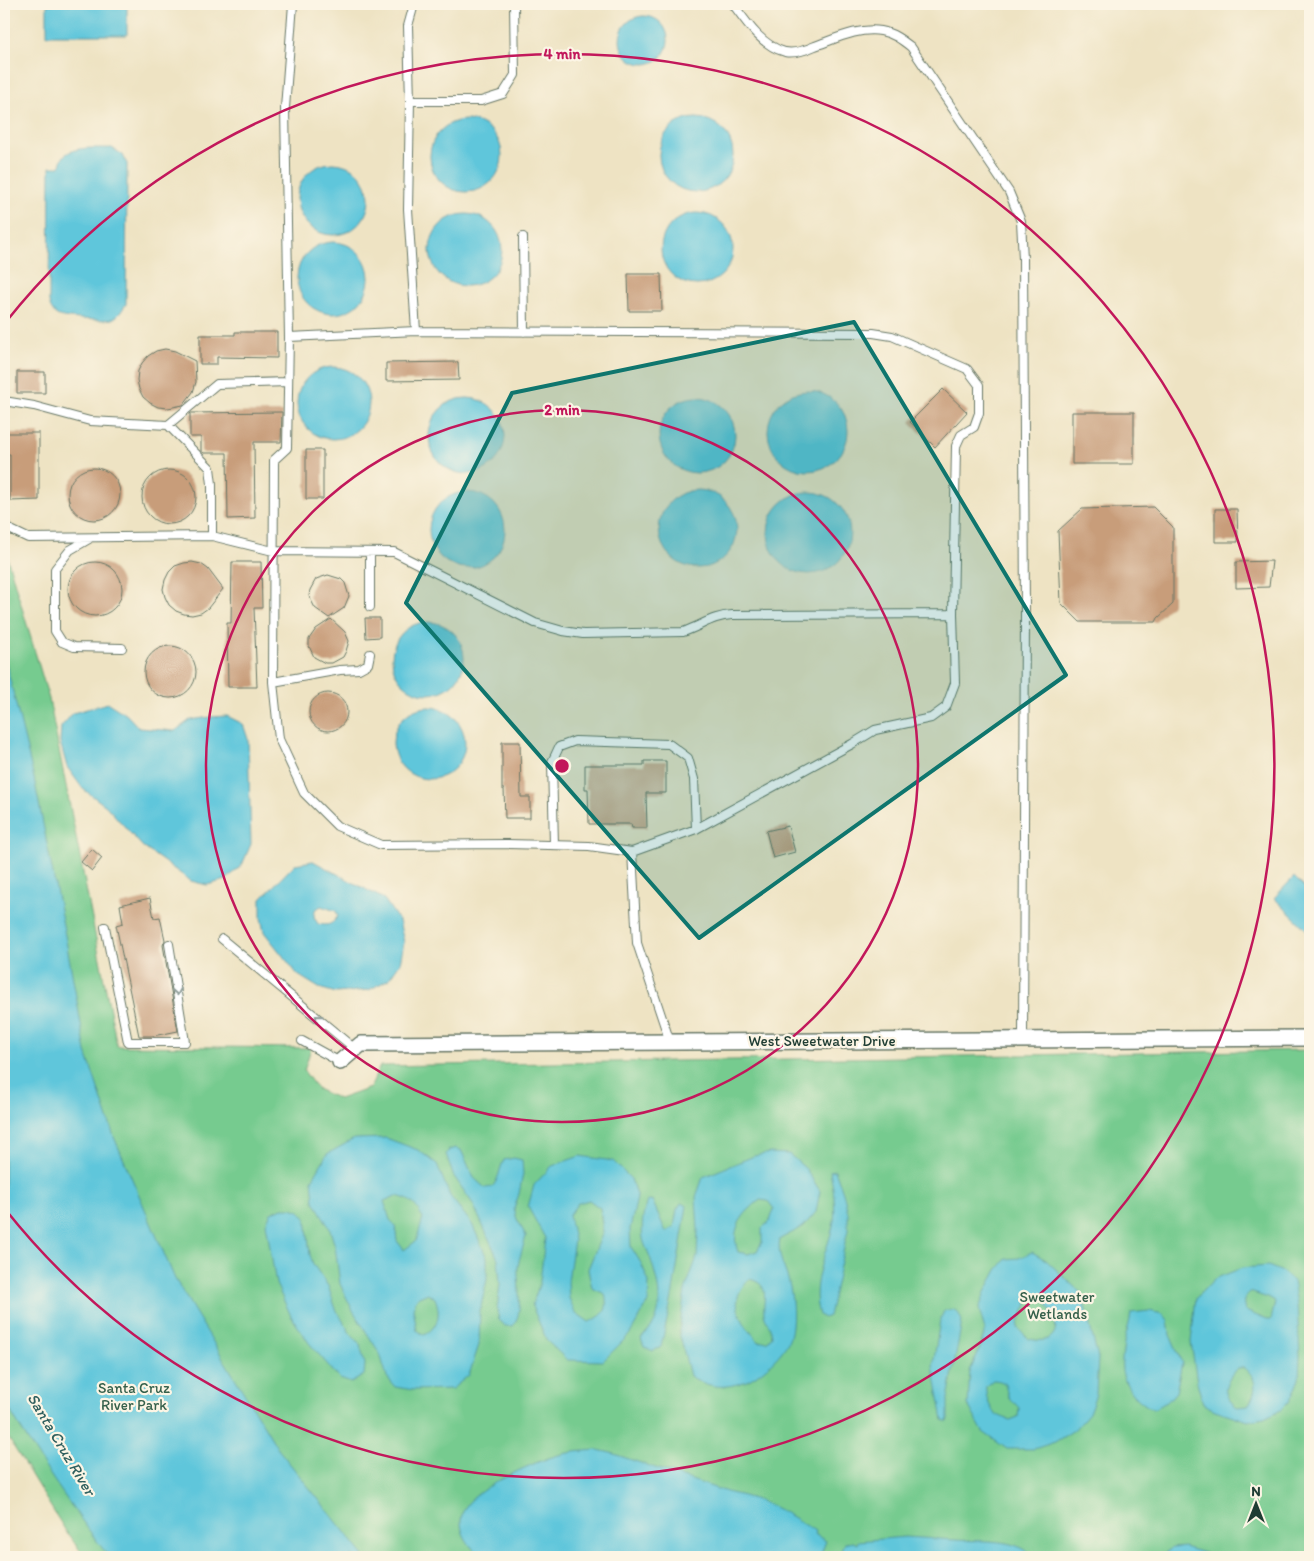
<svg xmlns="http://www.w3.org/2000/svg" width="1314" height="1561" font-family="Itim,sans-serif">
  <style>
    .green { fill: #76cb8f; stroke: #4a8462 }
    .water { fill: #5ec6db; stroke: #3e8288; fill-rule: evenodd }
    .building { fill: #c89d7a }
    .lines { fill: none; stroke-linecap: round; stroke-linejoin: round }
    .lane-casing { stroke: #677766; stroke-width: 10 }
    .street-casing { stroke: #677766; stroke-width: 18 }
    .lane { stroke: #fff; stroke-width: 8 }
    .street { stroke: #fff; stroke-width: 15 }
    .oneway { stroke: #8f9e9a }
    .marked { fill: #0f766e; fill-opacity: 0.2; stroke: #0f766e; stroke-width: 4; stroke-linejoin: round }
    .ring { fill: none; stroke: #c2185b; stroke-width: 2.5 }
    .labels { text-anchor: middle; stroke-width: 4.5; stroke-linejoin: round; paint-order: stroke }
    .street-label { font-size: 15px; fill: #1f3d34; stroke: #fcf5e5 }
    .park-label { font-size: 15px; fill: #35604b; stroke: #fcf5e5 }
    .water-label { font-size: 16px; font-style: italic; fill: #2f5f5e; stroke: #fcf5e5 }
    .centre { fill: #c2185b; stroke: #fcf5e5; stroke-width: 2.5 }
    .ring-label { font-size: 15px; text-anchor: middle; font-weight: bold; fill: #c2185b; stroke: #fcf5e5; stroke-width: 4.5; stroke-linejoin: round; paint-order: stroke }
  </style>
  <rect width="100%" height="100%" fill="#fcf5e5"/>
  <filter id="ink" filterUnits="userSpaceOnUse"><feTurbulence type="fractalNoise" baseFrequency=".02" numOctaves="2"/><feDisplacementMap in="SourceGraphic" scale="10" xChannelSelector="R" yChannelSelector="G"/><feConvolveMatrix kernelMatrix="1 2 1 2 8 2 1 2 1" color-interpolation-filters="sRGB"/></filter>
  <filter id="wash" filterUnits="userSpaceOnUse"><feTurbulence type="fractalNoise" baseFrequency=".0096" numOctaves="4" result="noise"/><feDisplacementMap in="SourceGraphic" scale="20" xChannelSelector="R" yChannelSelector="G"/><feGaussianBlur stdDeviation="1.12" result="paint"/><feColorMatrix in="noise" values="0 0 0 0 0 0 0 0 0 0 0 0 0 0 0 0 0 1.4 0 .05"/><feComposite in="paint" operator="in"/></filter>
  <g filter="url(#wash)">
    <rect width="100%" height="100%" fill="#eee3c3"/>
    <path class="green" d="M 4,547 L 49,699 L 117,1046 L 311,1048 L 304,1071 L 317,1089 L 339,1099 L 370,1088 L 380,1066 L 1310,1050 L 1310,1557 L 85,1557 L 67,1533 L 4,1431 Z"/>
    <path class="water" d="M 47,4 L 127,4 L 127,35 L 47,35 Z
      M620 40a24 24 0 1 1 48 0a24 24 0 1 1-48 0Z
      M659 155a37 37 0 1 1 74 0a37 37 0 1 1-74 0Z
      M430 156a36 36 0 1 1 72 0a36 36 0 1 1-72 0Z
      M 112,148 L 123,155 L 127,164 L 126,304 C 122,310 119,316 112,319 C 106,321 62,319 57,315 C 52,312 50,307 49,302 L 50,167 L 60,167 C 61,143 96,149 112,148 Z
      M297 199a36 36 0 1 1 72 0a36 36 0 1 1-72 0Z
      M661 249a36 36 0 1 1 72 0a36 36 0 1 1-72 0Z
      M430 250a36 36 0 1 1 72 0a36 36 0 1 1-72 0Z
      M297 278a36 36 0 1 1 72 0a36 36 0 1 1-72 0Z
      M297 403a36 36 0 1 1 72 0a36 36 0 1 1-72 0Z
      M768 431a40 40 0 1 1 80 0a40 40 0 1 1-80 0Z
      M659 435a38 38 0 1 1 76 0a38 38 0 1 1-76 0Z
      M429 436a38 38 0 1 1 76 0a38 38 0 1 1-76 0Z
      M659 529a39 39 0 1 1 78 0a39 39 0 1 1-78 0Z
      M429 530a38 38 0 1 1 76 0a38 38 0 1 1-76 0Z
      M768 533a41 41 0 1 1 82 0a41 41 0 1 1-82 0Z
      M392 658a36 36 0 1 1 72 0a36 36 0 1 1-72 0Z
      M 4,655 L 34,778 L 66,940 L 86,1052 L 114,1137 L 175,1279 L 278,1449 L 365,1557 L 109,1557 C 71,1507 35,1455 4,1400 Z
      M 108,703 L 127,715 L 139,728 L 175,731 L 190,720 L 211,717 L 227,716 L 243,724 L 248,739 L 251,844 L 242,865 L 226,880 L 207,885 L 191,881 L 143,847 L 106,806 L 83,789 L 67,767 L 60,742 L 61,727 L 73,713 Z
      M393 743a36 36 0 1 1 72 0a36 36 0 1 1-72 0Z
      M 313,861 L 384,899 L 399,921 L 404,942 L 400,963 L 389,979 L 369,990 L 336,993 L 319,988 L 298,975 L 264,932 L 261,918 L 261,899 L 295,864 ZM 321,906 L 336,911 L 338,916 C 332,925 328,926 318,924 L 314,917 L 315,910 Z
      M 1294,877 L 1310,893 L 1310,933 L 1274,898 Z
      M 386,1138 L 418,1150 L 437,1164 L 450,1196 L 472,1224 L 487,1258 L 487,1279 L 480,1311 L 479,1345 L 469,1375 L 452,1389 L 413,1390 L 395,1387 L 387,1377 L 380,1354 L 352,1309 L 340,1284 L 335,1246 L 329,1227 L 314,1201 L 312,1180 L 327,1154 L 354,1139 ZM 396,1196 C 411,1199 416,1204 423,1219 L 416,1241 L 404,1250 L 397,1241 L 395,1225 L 390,1220 L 384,1201 ZM 428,1293 L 435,1298 C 441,1313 439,1327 424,1335 L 417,1330 L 413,1308 L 417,1298 Z
      M 455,1148 L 461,1150 L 474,1178 L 485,1188 L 492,1187 C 499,1180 499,1169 504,1160 L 514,1158 L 522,1160 L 523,1174 L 519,1194 L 514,1209 L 517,1219 L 526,1236 C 524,1246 519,1257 518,1267 C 517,1283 524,1315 513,1326 L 505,1326 L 499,1319 L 497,1310 L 500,1284 L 498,1259 L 473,1204 L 453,1175 L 446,1154 L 449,1150 Z
      M 770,1153 L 789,1154 L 806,1169 L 820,1191 L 816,1212 L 803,1227 L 780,1239 C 776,1257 787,1270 790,1287 C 793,1302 794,1322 790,1337 C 786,1352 759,1377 744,1382 C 723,1389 709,1388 690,1376 L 679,1332 L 685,1290 L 697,1257 L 698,1230 L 696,1197 L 703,1177 L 754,1156 ZM 760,1200 L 768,1201 L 774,1209 L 770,1221 L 762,1228 L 762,1242 L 757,1251 L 748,1254 L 738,1252 C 730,1229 742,1214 760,1200 ZM 749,1279 C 772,1284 762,1300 764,1314 C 766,1323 771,1325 772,1336 L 768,1341 L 759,1342 C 741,1321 726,1302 749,1279 Z
      M 580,1156 L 613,1161 L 631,1179 L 637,1198 L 630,1229 L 631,1247 L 641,1263 L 649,1282 L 648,1303 L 630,1334 L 603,1361 L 567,1360 L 547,1341 L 532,1306 L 540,1282 L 545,1238 L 528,1207 L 534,1185 L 552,1166 ZM 589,1200 L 600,1208 L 603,1232 L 588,1269 L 592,1288 L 605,1294 C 609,1311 604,1315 589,1322 L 575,1312 L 569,1298 L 568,1281 L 574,1240 L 569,1215 L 578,1203 Z
      M 835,1170 L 843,1192 L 848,1213 L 848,1230 L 829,1316 L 824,1318 L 819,1315 C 809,1280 828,1253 834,1221 C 836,1206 833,1186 830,1171 Z
      M 652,1200 L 666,1232 L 674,1227 L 677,1209 L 681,1203 L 687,1206 L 672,1297 L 661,1347 L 653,1351 L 644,1347 L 641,1339 C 645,1333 653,1327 655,1321 C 664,1301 656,1276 650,1257 C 648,1251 644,1245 643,1239 C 641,1226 643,1213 647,1201 Z
      M 282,1208 L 291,1208 L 300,1211 L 306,1218 L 310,1255 L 313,1264 L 328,1286 L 336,1309 L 350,1333 L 360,1345 L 365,1364 L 364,1375 L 351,1383 L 340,1379 L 309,1343 L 291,1316 L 276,1284 L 266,1223 L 271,1213 Z
      M 1032,1252 L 1046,1260 L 1082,1294 L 1098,1358 L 1096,1394 L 1089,1413 L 1074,1430 L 1055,1442 L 1034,1449 L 1007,1449 L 983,1432 L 968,1405 L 970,1371 L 980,1348 L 985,1330 L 979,1309 L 985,1292 L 997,1270 L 1006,1259 L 1019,1258 ZM 1037,1294 C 1048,1302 1068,1333 1045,1340 C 1040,1341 1034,1340 1029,1339 L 1018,1328 C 1019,1315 1027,1309 1030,1297 ZM 993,1380 C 1011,1381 1003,1389 1010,1399 C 1013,1402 1017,1405 1019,1408 L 1018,1417 L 1010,1420 C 1005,1418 998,1416 995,1413 C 989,1407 985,1395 986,1386 Z
      M 1268,1266 L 1283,1272 L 1293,1281 L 1297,1304 L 1300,1357 L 1299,1379 L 1290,1401 L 1281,1410 L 1264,1418 L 1248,1421 L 1215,1410 L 1203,1404 L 1197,1382 L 1191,1342 L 1196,1298 L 1214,1279 L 1242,1268 ZM 1250,1292 L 1268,1298 L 1275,1302 L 1271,1320 L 1267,1320 L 1246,1311 C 1242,1303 1243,1298 1250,1292 ZM 1237,1368 L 1245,1368 C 1258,1379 1257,1392 1248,1406 L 1237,1407 C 1220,1394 1224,1383 1237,1368 Z
      M 952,1309 L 958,1312 L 962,1321 L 948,1399 L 948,1419 L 947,1422 L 943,1420 L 933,1366 L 940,1320 L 944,1311 Z
      M 1149,1311 L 1163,1314 L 1168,1320 L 1170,1335 L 1182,1363 L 1176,1392 L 1167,1402 L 1153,1409 C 1139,1403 1125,1388 1122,1371 C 1121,1363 1123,1351 1124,1343 C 1126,1333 1130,1323 1131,1313 Z
      M 598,1450 L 611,1453 L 730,1493 C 766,1500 785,1512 815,1531 L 814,1534 L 826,1541 L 820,1557 L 480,1557 C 471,1547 460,1535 461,1521 C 461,1516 463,1510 466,1506 C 479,1487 530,1464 552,1457 C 567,1452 582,1451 598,1450 Z
      M 905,1537 C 922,1538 939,1539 956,1540 C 981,1542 1016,1537 1034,1557 L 839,1557 L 845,1543 L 853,1542 L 857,1544 L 858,1541 Z
      M 1184,1547 L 1217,1557 L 1159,1557 L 1172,1548 Z"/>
    <g id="blocks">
      <path class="building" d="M 628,274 L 661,274 L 662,311 L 629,311 Z
        M 235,332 L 277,332 L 277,358 L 217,357 L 217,364 L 200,364 L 200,335 L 235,335 Z
        M 165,349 L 175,351 L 195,361 L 196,382 L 193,392 L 183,405 L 168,408 L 158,407 L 150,403 L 143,397 L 139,389 L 137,380 L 138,371 L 142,363 L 148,356 L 156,351 Z
        M 458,362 L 459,380 L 386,381 L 386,363 Z
        M 17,372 L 45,372 L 45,393 L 17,393 Z
        M 943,389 L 967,412 L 935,447 L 910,422 Z
        M 282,412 L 281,442 L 254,442 L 255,518 L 228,519 L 227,453 L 204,453 L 201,451 L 201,437 L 190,437 L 190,414 L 191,413 Z
        M 1072,412 L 1134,412 L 1134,464 L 1072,464 Z
        M 7,433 L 39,433 L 39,500 L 10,501 L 10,454 L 7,454 Z
        M 306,450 L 323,450 L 323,499 L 306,499 Z
        M68 494a26 26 0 1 1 52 0a26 26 0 1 1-52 0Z
        M142 497a27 27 0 1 1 54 0a27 27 0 1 1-54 0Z
        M 1153,507 L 1173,527 L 1173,604 L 1158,618 L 1156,622 L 1080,622 L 1061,603 L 1058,531 L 1082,509 Z
        M 1215,509 L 1237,509 L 1238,542 L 1215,542 Z
        M 1272,561 L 1269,587 L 1236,588 L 1236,562 Z
        M 192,562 L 201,564 L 208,569 L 223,589 L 208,608 L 201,613 L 192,615 L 184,614 L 176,611 L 169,605 L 165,597 L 163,589 L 165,580 L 169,572 L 175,566 L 184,563 Z
        M 232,562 L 261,562 L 262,608 L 254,608 L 257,687 L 228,687 L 227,623 L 231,623 Z
        M68 589a27 27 0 1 1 54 0a27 27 0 1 1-54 0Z
        M 328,575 L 341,579 L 345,583 L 349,596 L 344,608 L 329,618 L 315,608 L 309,596 L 310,590 L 316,579 Z
        M 365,618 L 380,618 L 380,637 L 366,638 Z
        M 331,619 L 345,632 L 349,641 L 346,651 L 343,657 L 332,663 L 325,663 L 314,657 L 309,646 L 309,639 L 316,629 Z
        M144 672a26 26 0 1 1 52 0a26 26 0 1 1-52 0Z
        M309 712a19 19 0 1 1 38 0a19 19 0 1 1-38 0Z
        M 502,742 L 520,742 L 521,797 L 530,797 L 530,818 L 505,818 L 504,789 L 502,789 Z
        M 644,761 L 666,761 L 666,793 L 646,793 L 647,828 L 632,828 L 631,824 L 589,824 L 588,789 L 585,789 L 585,765 L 644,765 Z
        M 788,826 L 795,852 L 773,858 L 766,831 Z
        M 92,849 L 102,858 L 92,871 L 81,862 Z
        M 150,898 L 154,918 L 160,917 L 165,940 L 163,945 L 178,1031 L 153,1036 L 139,1036 L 116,925 L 123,923 L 120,905 Z"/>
    </g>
  </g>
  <g filter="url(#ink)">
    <use href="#blocks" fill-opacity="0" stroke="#677766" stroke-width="1"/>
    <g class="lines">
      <defs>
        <path id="lane" d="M 733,4 C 746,22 762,46 785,52 C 795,54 806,50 815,46 C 835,39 859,27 881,31 C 893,33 902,40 911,47 L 1009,192 L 1021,221 L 1023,259 L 1025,613 L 1023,1040
          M 410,101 L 481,101 L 503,94 L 515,75 L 514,4
          M 523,237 L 524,332
          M 416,331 L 873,333 L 892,336 L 967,369 L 979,385 L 979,413 L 974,427 L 961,435 L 956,446 L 953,614 L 955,683 L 946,707 L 931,718 L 875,730 L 852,744 L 696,829 L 632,852 L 589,846 L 508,844 L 381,845 L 337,826 L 304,793 L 279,739 L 273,682 L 274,460 L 287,448 L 289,337 Z
          M 416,331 L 408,209 L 410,101 L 408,26 L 413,8 L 417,4
          M 289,337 L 285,108 L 293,4
          M 4,401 L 34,406 L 90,421 L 168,425 L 210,468 L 212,484 L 212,536
          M 168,425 L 217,384 L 288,382
          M 4,520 L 7,528 L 28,538 L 212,536 L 273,551 L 394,552 L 535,623 L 563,631 L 583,634 L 683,632 C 701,626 713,616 732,615 L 953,614
          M 89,539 L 70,550 L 55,569 L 55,631 L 62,642 L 74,647 L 122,648
          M 370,552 L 370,607
          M 273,682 L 340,670 L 359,669 L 368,664 L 370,654
          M 554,845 L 552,762 L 559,747 L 575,741 L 669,744 L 688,758 L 694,779 L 696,829
          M 632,852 L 637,943 L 670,1042
          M 105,927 L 128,1042 L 185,1042 L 169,944
          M 222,939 L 355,1049
          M 302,1041 L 340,1062"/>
        <path id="street" d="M 340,1062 L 361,1044 L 1310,1038"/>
      </defs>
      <use href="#lane" class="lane-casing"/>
      <use href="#street" class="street-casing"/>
      <use href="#lane" class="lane"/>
      <use href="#street" class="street"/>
    </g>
    <defs><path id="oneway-chevron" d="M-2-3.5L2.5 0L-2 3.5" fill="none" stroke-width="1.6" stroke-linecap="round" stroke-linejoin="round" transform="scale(1.25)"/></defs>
    <g class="oneway">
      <use href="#oneway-chevron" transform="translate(177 992) rotate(81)"/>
      <use href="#oneway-chevron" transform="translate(318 1018) rotate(-140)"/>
    </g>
  </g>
  <path class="marked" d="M 854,322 L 1066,675 L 699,938 L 406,603 L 512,393 Z"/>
  <g class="ring">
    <circle cx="562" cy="766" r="356"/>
    <path d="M5 323A712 712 0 1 1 5 1209"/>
  </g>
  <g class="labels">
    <g class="street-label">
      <text x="822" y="1046">West Sweetwater Drive</text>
    </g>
    <g class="park-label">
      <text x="1057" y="1302">Sweetwater<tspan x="1057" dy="17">Wetlands</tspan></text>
      <text x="134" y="1393">Santa Cruz<tspan x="134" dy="17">River Park</tspan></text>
    </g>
    <g class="water-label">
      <text transform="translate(62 1444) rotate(59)" y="6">Santa Cruz River</text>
    </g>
  </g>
  <circle cx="562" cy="766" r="8" class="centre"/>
  <g class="ring-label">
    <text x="562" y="59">4 min</text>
    <text x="562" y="415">2 min</text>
  </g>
  <rect width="1314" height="1561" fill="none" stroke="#fcf5e5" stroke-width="20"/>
  <g transform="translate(1256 1504)" stroke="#fcf5e5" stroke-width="4" paint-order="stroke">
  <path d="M0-4L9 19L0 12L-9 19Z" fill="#1f3d34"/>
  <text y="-8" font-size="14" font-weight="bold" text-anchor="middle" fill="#1f3d34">N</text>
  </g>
</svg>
